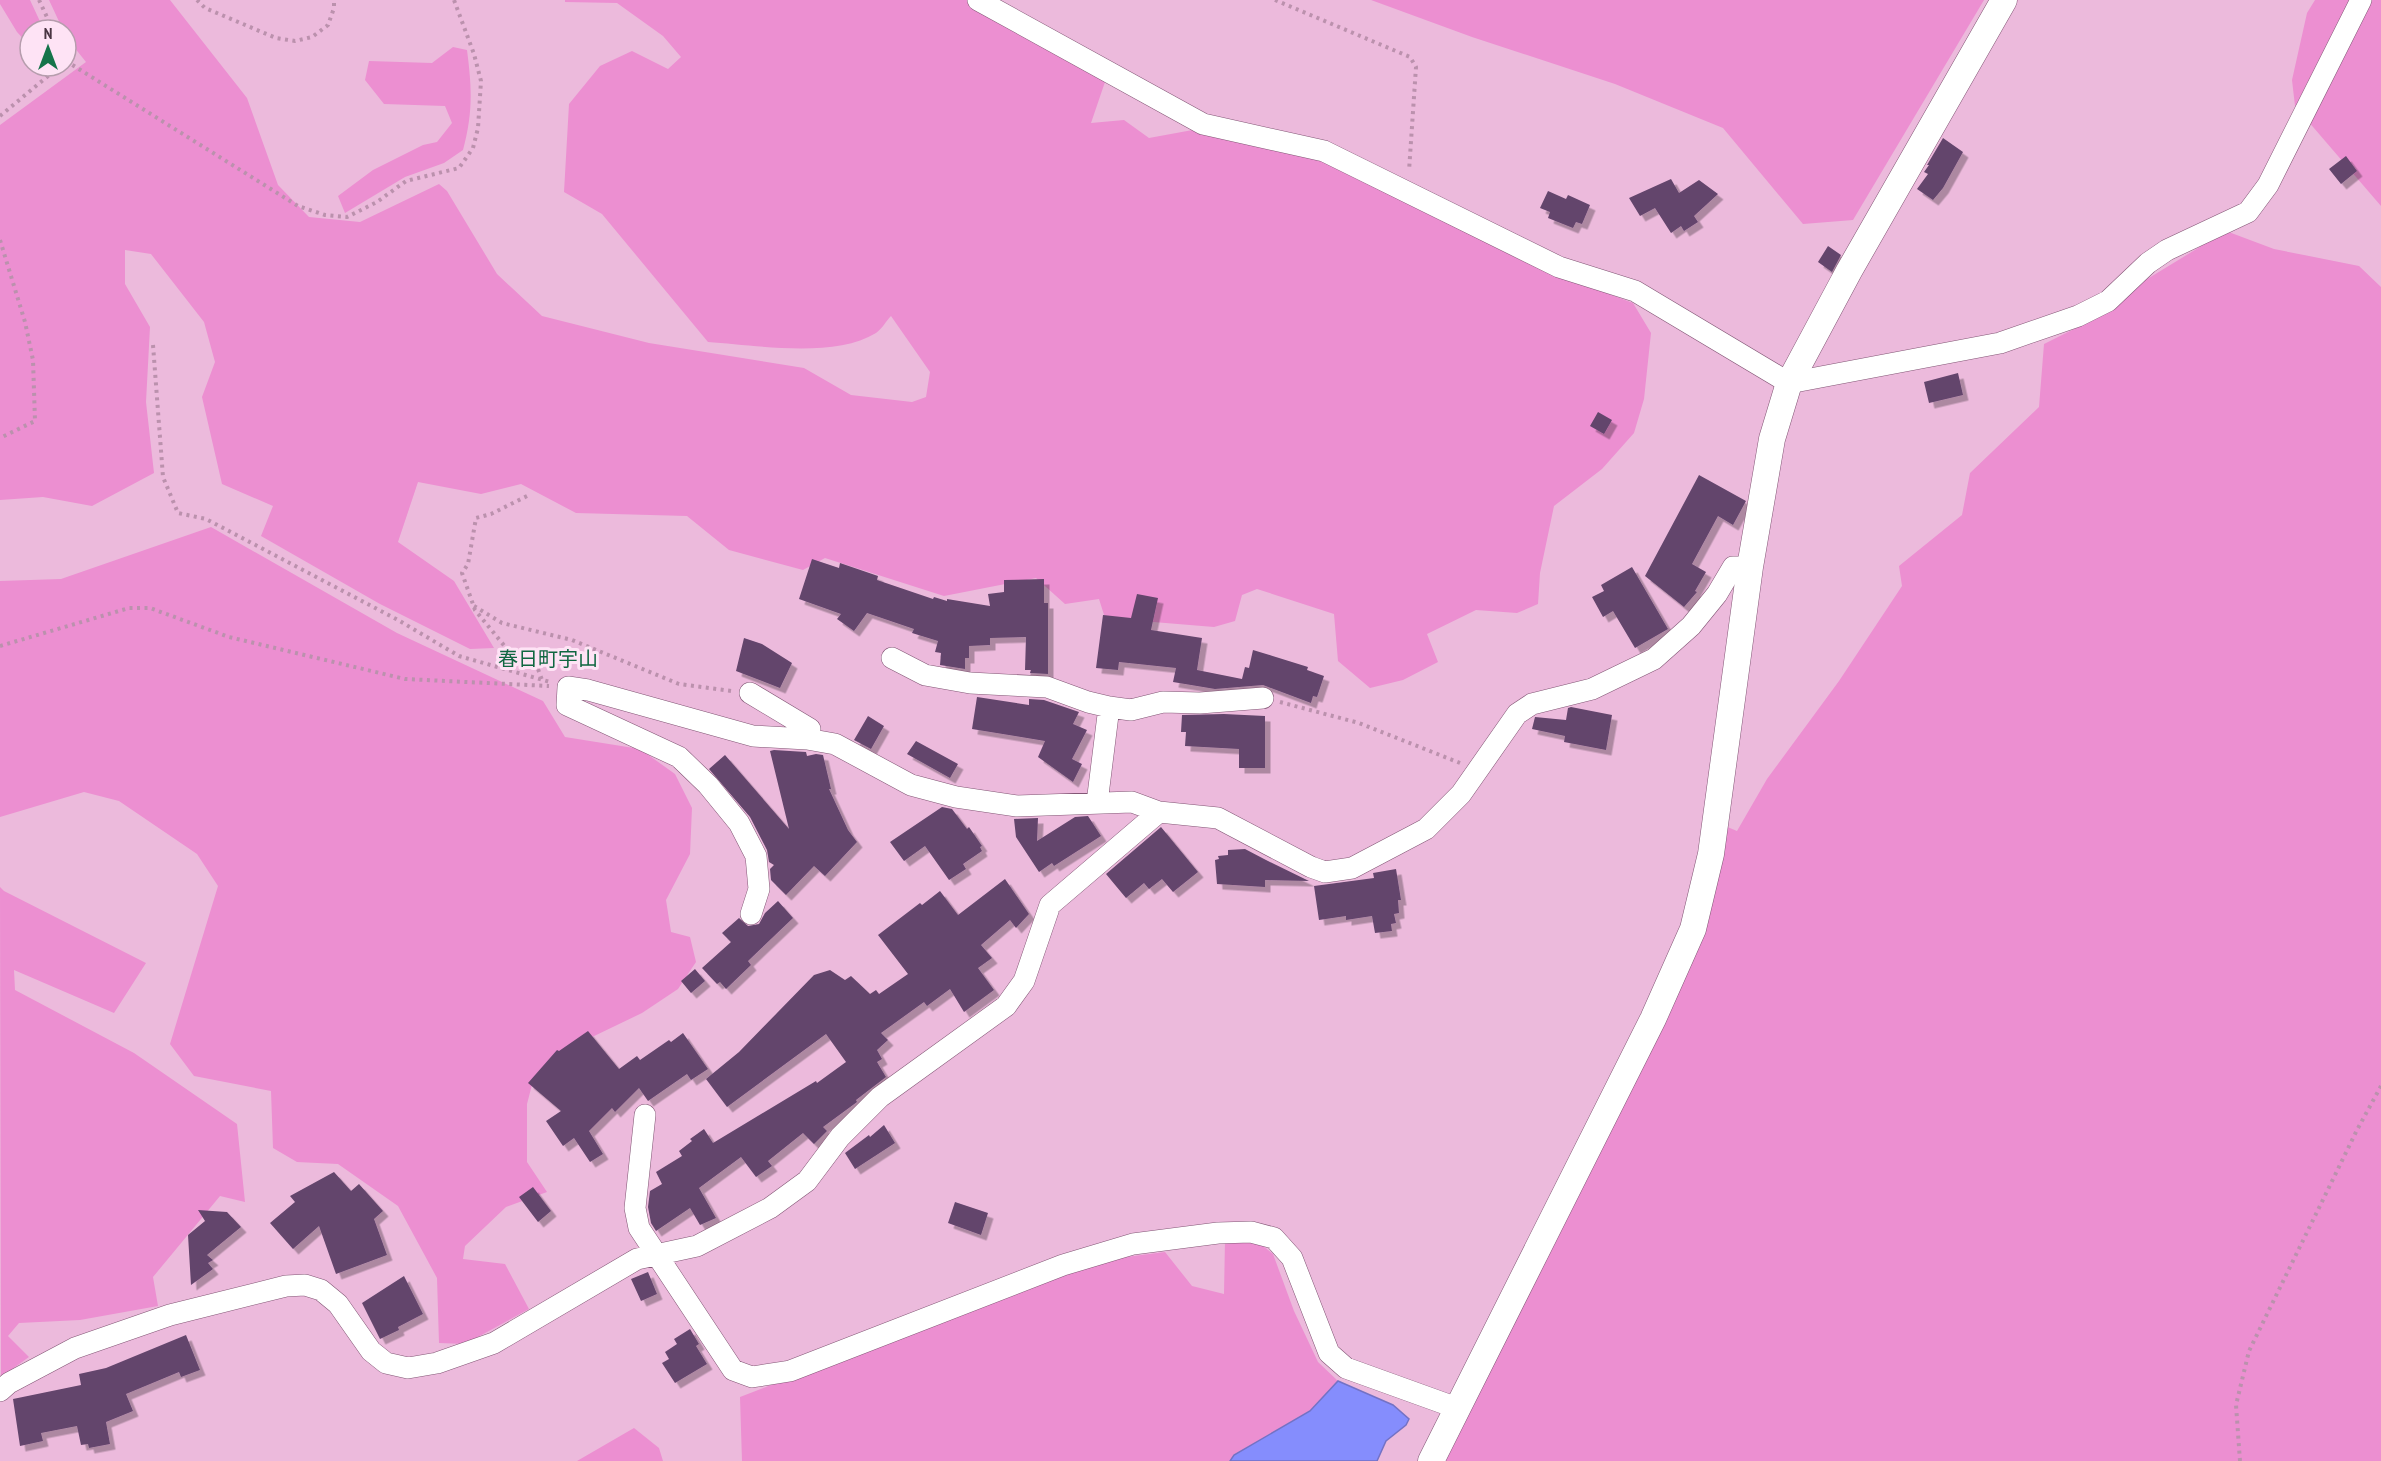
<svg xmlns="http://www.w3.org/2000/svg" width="2381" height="1461" font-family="'PT Sans Narrow','Noto Sans JP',sans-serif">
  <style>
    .green { fill: #ec8fd1 }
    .water { fill: #858dfd; stroke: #7372c5; stroke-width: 1.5 }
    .building { fill: #63456c; filter: url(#shadow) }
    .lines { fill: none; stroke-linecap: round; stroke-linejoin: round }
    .minor-casing { stroke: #825675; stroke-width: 22 }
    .tertiary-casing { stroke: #825675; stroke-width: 27 }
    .path { stroke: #bb91ad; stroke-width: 4; stroke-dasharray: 3 4.5; stroke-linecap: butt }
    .minor { stroke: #fff; stroke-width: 21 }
    .tertiary { stroke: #fff; stroke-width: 26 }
    .labels { text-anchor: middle; stroke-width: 6; stroke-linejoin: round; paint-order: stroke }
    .quarter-label { font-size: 20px; fill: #106741; stroke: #fee3f5 }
  </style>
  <defs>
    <filter id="shadow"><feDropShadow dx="5.5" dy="5.5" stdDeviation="0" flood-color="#0004"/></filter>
  </defs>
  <rect width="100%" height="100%" fill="#ecbadc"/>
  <path class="green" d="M 0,0 L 30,0 L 44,30 L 30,30 L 30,46 L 17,32 L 0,4 Z
    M 49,0 L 170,0 L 247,98 L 278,185 L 309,217 L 360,222 L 439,184 L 447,191 L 497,274 L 542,316 L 649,343 L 804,368 L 851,395 L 912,402 L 926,397 L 930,372 L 891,316 C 886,321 882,329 876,333 C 834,359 755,345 708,342 L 602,214 L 564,192 L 569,104 L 600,66 L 632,51 L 668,69 L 681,57 L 663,36 L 617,3 L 565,2 L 565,0 L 971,0 L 1106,79 L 1091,123 L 1124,120 L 1149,138 L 1198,129 L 1325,158 L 1553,273 L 1633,303 L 1651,333 L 1644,399 L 1634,433 L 1602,469 L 1554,506 L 1540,573 L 1538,604 L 1517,613 L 1476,610 L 1427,634 L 1438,662 L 1403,680 L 1370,688 L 1338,661 L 1334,614 L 1257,589 L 1242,595 L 1235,621 L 1214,627 L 1105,618 L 1099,599 L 1065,604 L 1036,578 L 944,596 L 825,558 L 803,570 L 729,550 L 687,516 L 576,513 L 521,484 L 481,494 L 418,482 L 398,542 L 454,581 L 494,648 L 470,649 L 380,604 L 261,536 L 273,506 L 222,484 L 202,397 L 215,362 L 204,322 L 151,254 L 125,250 L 125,284 L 150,327 L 146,402 L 154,473 L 92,506 L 43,497 L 0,500 L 0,125 L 86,62 L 66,37 L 66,30 L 63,30 Z
    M 1371,0 L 1984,0 L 1853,220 L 1803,224 L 1723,128 L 1615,84 L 1472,37 Z
    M 2315,0 L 2381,0 L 2381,206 L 2295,106 L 2292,80 L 2307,13 Z
    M 453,47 L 467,50 C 472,89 473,112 463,150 L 444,163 L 405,177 L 345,213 L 338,196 L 373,170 L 423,145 L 437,142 L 452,123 L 445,106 L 384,104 L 365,80 L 369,61 L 432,63 Z
    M 2226,231 L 2274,249 L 2359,266 L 2381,287 L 2381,1461 L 1443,1461 L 1725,826 L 1737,831 L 1767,779 L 1839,681 L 1902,586 L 1899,566 L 1962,515 L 1970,473 L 2039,407 L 2044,344 L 2110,311 L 2139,284 Z
    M 211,527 L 397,633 L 543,701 L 565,737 L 640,749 L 675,774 L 692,808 L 690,854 L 666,900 L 671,932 L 690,937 L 696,962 L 678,989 L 642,1013 L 563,1051 L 534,1077 L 527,1104 L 527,1162 L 547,1192 L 506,1207 L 465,1246 L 463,1259 L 505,1264 L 529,1309 L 465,1344 L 439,1343 L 437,1278 L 398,1206 L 338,1164 L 297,1162 L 273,1148 L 271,1091 L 194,1076 L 170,1044 L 218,886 L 197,854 L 119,801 L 84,792 L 0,817 L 0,581 L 61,579 Z
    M 0,887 L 4,891 L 146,963 L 114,1013 L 14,970 L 15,990 L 134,1053 L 237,1124 L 245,1202 L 220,1196 L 153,1277 L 158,1306 L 80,1320 L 19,1323 L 8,1336 L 29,1357 L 1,1377 Z
    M 1225,1240 L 1257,1241 L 1273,1254 L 1294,1311 L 1318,1362 L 1338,1381 L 1310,1411 L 1234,1455 L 1230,1461 L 742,1461 L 740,1397 L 1021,1289 L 1118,1258 L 1165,1252 L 1192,1286 L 1224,1294 Z
    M 634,1428 L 659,1448 L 663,1461 L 577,1461 Z"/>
  <path class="water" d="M 1338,1381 L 1393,1405 L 1409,1419 L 1406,1425 L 1386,1441 L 1377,1461 L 1230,1461 L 1234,1455 L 1310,1411 Z"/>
  <path class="building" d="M 1943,138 L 1963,152 L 1943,188 L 1933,200 L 1917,189 L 1928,174 L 1924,172 L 1929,165 L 1927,165 Z
    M 2346,156 L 2357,171 L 2341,184 L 2329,169 Z
    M 1671,179 L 1679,193 L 1699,180 L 1718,194 L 1694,216 L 1698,222 L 1684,231 L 1681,226 L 1671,233 L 1655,208 L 1640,216 L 1629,198 Z
    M 1548,191 L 1566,199 L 1568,195 L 1590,205 L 1582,224 L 1576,222 L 1573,228 L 1548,218 L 1550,212 L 1540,208 Z
    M 1828,246 L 1841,255 L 1832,272 L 1818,262 Z
    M 1958,373 L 1963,395 L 1929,403 L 1924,382 Z
    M 1598,412 L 1612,420 L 1604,434 L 1590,426 Z
    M 1699,475 L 1746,501 L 1733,525 L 1718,516 L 1692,564 L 1706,572 L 1695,591 L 1697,592 L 1684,607 L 1645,576 Z
    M 812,559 L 839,568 L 840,563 L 878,576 L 877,580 L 933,599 L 934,597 L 947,601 L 947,599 L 990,606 L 988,594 L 1004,592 L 1004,580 L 1044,579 L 1044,603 L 1048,603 L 1048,674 L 1030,673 L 1031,670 L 1025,670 L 1026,637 L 990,638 L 990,645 L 969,646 L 969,658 L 965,658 L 965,669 L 940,665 L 941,653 L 935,652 L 938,641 L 912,633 L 914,629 L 867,613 L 854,631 L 837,619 L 841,614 L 799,599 Z
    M 1632,567 L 1668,629 L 1635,648 L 1613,611 L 1603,617 L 1592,597 L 1604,591 L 1601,585 Z
    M 1137,594 L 1158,598 L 1151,630 L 1202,638 L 1197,670 L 1242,679 L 1241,683 L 1245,667 L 1249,668 L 1253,650 L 1308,667 L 1307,670 L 1324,676 L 1317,697 L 1313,696 L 1311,703 L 1263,685 L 1215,689 L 1173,682 L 1176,668 L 1119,662 L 1118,670 L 1096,668 L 1103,615 L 1131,618 Z
    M 744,638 L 762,644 L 792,663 L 780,688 L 736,671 Z
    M 977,697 L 1029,705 L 1029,699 L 1044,700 L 1079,712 L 1073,724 L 1087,730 L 1072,759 L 1082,764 L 1073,782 L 1038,757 L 1045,741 L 972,729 Z
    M 1571,707 L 1612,715 L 1606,750 L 1564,742 L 1565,736 L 1532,729 L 1535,717 L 1566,720 L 1568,708 Z
    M 1224,714 L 1265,716 L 1265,768 L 1239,768 L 1239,749 L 1185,746 L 1186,732 L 1181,732 L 1182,715 Z
    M 868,716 L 884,726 L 871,749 L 854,740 Z
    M 916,741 L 958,764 L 950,778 L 907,754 Z
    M 774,750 L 806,752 L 807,756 L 816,754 L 823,755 L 831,789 L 829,789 L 848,830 L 857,842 L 825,876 L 814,866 L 786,895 L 771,880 L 770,869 L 774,865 L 769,862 L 767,850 L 750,817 L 709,769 L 725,755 L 789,829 L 770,751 Z
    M 942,807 L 952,809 L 967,829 L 969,827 L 982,846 L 980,847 L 982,851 L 963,864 L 966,869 L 949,880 L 925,846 L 904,861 L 890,842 Z
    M 1088,816 L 1101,836 L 1054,866 L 1052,863 L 1039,872 L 1016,837 L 1014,819 L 1038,818 L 1037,841 L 1075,817 Z
    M 1161,827 L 1198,872 L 1173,892 L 1162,879 L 1149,889 L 1144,883 L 1126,898 L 1106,874 Z
    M 1245,849 L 1266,860 L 1309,881 L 1265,880 L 1265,887 L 1217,884 L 1215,860 L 1219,859 L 1218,856 L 1228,855 L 1228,850 Z
    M 1396,869 L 1401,900 L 1398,900 L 1399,913 L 1394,914 L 1396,923 L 1391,924 L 1392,931 L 1375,933 L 1372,916 L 1346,920 L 1346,916 L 1319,920 L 1314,886 L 1374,878 L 1373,873 Z
    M 1005,879 L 1029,914 L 1016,928 L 1010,920 L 981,945 L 992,958 L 978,968 L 994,990 L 964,1012 L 950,989 L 927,1006 L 924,1002 L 881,1033 L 888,1040 L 877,1050 L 882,1059 L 877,1062 L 886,1077 L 856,1100 L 857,1102 L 823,1127 L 827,1131 L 814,1144 L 803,1133 L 768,1161 L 772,1166 L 756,1177 L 741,1157 L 699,1188 L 716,1218 L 700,1225 L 690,1208 L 656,1231 L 651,1223 L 648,1207 L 650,1191 L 662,1184 L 656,1172 L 682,1156 L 679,1151 L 692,1141 L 690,1139 L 704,1129 L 713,1143 L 816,1081 L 817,1083 L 846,1062 L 826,1034 L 727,1107 L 706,1079 L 739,1052 L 814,975 L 830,970 L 845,980 L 851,976 L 870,994 L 876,990 L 879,994 L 908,974 L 878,935 L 920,903 L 922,905 L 940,891 L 958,915 Z
    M 778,901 L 793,918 L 748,961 L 751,965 L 726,989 L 720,982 L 717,984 L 702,968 L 731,942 L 722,933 L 739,918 L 748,926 L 759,924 L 765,913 Z
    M 695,969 L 705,981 L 691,993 L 681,981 Z
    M 588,1031 L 619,1069 L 637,1056 L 640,1060 L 669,1040 L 671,1042 L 683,1033 L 708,1069 L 691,1080 L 687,1074 L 648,1101 L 639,1088 L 615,1112 L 612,1108 L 589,1131 L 603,1154 L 590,1162 L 574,1138 L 563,1146 L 546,1121 L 561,1111 L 528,1083 L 557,1050 L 559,1051 Z
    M 884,1125 L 895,1143 L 855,1169 L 845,1153 L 869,1135 L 870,1137 Z
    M 334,1172 L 351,1191 L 359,1184 L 383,1211 L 374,1219 L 387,1255 L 336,1274 L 319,1226 L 293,1249 L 270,1223 L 295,1202 L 290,1196 Z
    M 533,1187 L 551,1211 L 538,1222 L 519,1197 Z
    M 955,1202 L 988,1213 L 981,1235 L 948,1223 Z
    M 198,1210 L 227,1212 L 241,1227 L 207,1255 L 213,1260 L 208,1263 L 213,1269 L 191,1285 L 188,1235 L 205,1221 Z
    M 648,1272 L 657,1294 L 641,1301 L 631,1279 Z
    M 404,1276 L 423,1314 L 398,1327 L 399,1330 L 380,1339 L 362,1303 Z
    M 690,1329 L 699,1344 L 696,1346 L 707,1364 L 675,1383 L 662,1363 L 669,1359 L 665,1352 L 677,1344 L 674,1339 Z
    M 186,1335 L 200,1370 L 181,1377 L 179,1372 L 126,1394 L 133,1411 L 106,1422 L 110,1444 L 89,1448 L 88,1444 L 81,1445 L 77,1426 L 41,1433 L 43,1441 L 20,1446 L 13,1399 L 81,1385 L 79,1374 L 106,1368 Z"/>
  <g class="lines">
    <defs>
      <path id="minor" d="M 978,0 L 1203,124 L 1324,151 L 1559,267 L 1635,291 L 1789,383 L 2000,343 L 2078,316 L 2108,301 L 2148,263 L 2167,250 L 2248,212 L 2268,185 L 2361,0
        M 892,658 L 925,675 L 970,683 L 1047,687 L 1088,702 L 1109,707
        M 750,693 L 810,729 L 807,739
        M 1097,803 L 1109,707 L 1131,710 L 1163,702 L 1200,703 L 1263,698
        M 751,914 L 759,889 L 756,856 L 739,823 L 708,785 L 679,757 L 567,705 L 568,687 L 588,690 L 753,736 L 807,739 L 835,744 L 911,785 L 956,797 L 1017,806 L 1132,802 L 1159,812 L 1218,818 L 1311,867 L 1325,872 L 1352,868 L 1426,829 L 1461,794 L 1517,714 L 1532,704 L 1592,689 L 1654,659 L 1691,626 L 1717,594 L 1733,567 L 1750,567
        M 645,1115 L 635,1208 L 639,1228 L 733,1370 L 752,1377 L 790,1371 L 1063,1265 L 1133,1244 L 1218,1233 L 1251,1232 L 1274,1238 L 1292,1258 L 1329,1353 L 1346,1368 L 1457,1408
        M 0,1391 L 9,1383 L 75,1348 L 170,1315 L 286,1286 L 305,1285 L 321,1290 L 338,1304 L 371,1351 L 386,1363 L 408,1368 L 437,1363 L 494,1343 L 637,1259 L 697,1246 L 770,1208 L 807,1181 L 840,1137 L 880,1097 L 1006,1006 L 1024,981 L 1050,905 L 1159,812"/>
      <path id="tertiary" d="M 1431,1461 L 1653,1019 L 1693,929 L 1711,854 L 1750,567 L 1772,439 L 1789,383 L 1849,271 L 2004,0"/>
    </defs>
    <use href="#minor" class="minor-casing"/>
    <use href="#tertiary" class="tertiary-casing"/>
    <path class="path" d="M 39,0 L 53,30
      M 197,0 L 205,8 L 276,38 L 295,41 L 312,37 L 328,25 L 334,8 L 334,0
      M 1275,0 L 1410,57 L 1416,67 L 1409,171
      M 66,61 L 298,206 L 325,215 L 347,217 L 377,202 L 406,181 L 459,168 L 473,148 L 478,128 L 481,81 L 474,54 L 454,0
      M 0,116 L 60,66
      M 0,240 L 25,322 L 33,360 L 35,421 L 0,438
      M 153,345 L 163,477 L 178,513 L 206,519 L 398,620 L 459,656 L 550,682
      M 527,496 L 491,514 L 476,518 L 468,564 L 462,573 L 475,610 L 507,649 L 538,669 L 542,680
      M 474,606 L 502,623 L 572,640 L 679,684 L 731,691
      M 0,646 L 129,608 L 150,608 L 229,637 L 405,679 L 549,686
      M 1280,702 L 1359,723 L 1460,763
      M 2240,1461 L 2236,1405 L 2249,1351 L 2357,1130 L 2381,1086"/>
    <use href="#minor" class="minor"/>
    <use href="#tertiary" class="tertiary"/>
  </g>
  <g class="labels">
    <g class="quarter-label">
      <text x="548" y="666">春日町宇山</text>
    </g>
  </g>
  <g transform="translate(48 48)"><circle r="28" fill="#fee3f5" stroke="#b69dad" stroke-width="1.5"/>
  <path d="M0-4.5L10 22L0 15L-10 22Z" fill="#15744a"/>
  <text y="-9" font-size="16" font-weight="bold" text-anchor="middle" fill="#493442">N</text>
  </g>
</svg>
